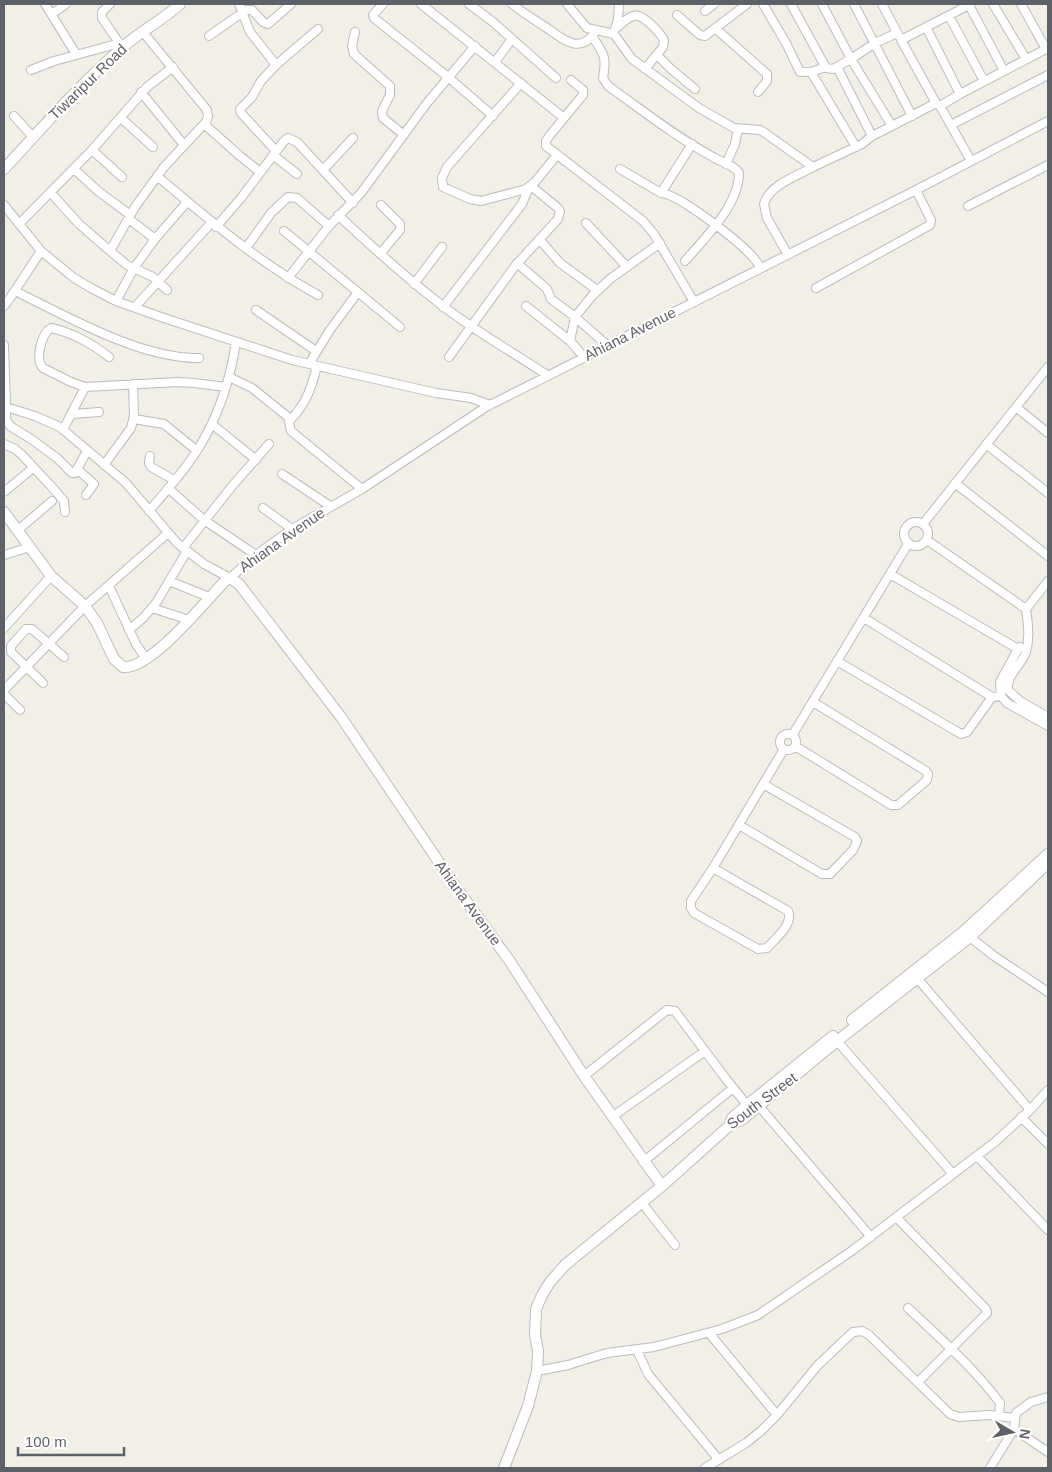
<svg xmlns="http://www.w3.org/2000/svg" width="1052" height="1472" font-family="Helvetica,sans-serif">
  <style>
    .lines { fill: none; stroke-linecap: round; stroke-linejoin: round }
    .minor-casing { stroke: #b9bcc1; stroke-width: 10 }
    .tertiary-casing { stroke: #b9bcc1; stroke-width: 12 }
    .minor { stroke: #fff; stroke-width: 8 }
    .tertiary { stroke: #fff; stroke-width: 10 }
    .labels { text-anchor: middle; stroke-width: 4.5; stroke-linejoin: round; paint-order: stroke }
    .street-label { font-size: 15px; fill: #5e6268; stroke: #fff }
  </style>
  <rect width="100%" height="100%" fill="#f1efe6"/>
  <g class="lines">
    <defs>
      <path id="minor" d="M 45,4 L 76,54
        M 110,4 L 102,12 L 102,18 L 122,47
        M 239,4 L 250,32 L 276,65
        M 383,4 L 373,15 L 374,18 L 448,77 L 493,116
        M 421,4 L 564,118
        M 469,4 L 493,22 L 556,78
        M 512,4 C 523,13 535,20 547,28 C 563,39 578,54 594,34
        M 567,4 L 587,28 L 614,34 L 632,59 L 699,108 L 734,128 L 760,130 L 765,133 L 813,167 L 862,144 L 872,136 L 892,126
        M 763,4 L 786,43 L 800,72 L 811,72 L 826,67
        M 791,4 L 826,68 L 833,69 L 851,59 L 822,4
        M 854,4 L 912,116
        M 882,4 L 899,36
        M 971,4 L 901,40 L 936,103 L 940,106 L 971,161
        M 993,4 L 1026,59
        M 1021,4 L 1046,49
        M 969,5 L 1004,71
        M 705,11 L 714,4
        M 52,14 L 66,4
        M 677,15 L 700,35 L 705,36 L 747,4
        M 949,16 L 984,81
        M 926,27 L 960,94
        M 616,28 C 621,24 627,18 633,16 C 642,12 660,33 664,40 L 663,47 L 645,69
        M 715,28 L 767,74 L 767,81 L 758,92
        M 615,29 L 618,19 L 619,4
        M 355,32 L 352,46 L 354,54 L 390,86 L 390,95 L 382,111 L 383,118 L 404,135
        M 897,33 L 875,43 L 851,59 L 892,126 L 936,103
        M 209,36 L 246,10 L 252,10 L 263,22 L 268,24 L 291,4
        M 592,36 C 604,54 607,57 603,78 L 608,86 C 642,110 676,137 713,157 C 721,162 734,165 739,173 C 739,205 705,238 685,261
        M 657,55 L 671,69 L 695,89
        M 495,62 L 512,39
        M 837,67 L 872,136
        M 31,70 L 54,61 L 120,43
        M 811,72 L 856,147
        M 571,80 L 583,90 L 583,95 L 550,135 L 546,141 L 546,146 L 643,221 L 654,234 L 694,302
        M 521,83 L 447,167 L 442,178 L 443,187 L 470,199 L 481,201 L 526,189 L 535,182 L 557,155
        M 141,92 L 184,145
        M 940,106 L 960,94 L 1048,48
        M 14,116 L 33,137
        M 121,118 L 153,147
        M 204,124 L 240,156 L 260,172
        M 951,125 L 1048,75
        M 92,150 L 122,177
        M 276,151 L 241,113 L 240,109 L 252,97 L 261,81 L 276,65 L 318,29
        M 273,155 L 297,174
        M 726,164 L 735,144 L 738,129
        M 74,169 L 98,191 L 129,214 L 129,219 L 155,239
        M 620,169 L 661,193 C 679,194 738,241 751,255 C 755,259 758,264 761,268
        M 323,170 L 353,138
        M 157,176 C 208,219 259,263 318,295
        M 51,193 L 79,224 L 110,251 L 127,265 L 153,277 L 167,290
        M 661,193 L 692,144
        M 4,205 L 41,251 L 10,298 L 4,306
        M 968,206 L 1048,165
        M 338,215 C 371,246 404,276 439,303 C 473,330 511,351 547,375
        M 586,223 L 627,267
        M 19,224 L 92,150 L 147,87 L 173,67
        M 216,227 L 241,198 L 284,141 L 288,138 L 297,142 L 353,203
        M 284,231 L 400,327
        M 540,240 L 560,263 L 597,290
        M 246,248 L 271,213 L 288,197 L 297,198 L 329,226
        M 41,251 L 74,278 L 91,288 L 116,301 L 161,317 L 292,360 L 436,393 L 471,398 L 490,405
        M 110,251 L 135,207 L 164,167 L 206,122 L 208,117 L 207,110 L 142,31
        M 380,254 L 400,230 L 400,224 L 381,205
        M 788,255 L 767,218 L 764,204 C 769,185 797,176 813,167
        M 517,263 L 547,289 L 551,299 L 575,317 L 607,345
        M 288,278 L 329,226 L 361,193 L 427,103 L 475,46
        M 414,284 L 442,247
        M 816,288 L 930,225 L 931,220 L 916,190
        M 15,291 C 66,316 141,359 199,358
        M 116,301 L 134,268 L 155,239 L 187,202
        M 526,306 L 570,341 L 584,357
        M 135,307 L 212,222
        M 443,307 L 522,204 L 529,187
        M 256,310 L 316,351
        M 570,341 L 575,317 L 592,296 L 610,279 L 660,243
        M 4,345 L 6,407 L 35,416 L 60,427 L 126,483 L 177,543 L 204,564 L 230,578 L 256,555 L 292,529 L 362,489 L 486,407 L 916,190 L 1048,121
        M 109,357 C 93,344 71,332 51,328 C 41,334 35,360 43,368 L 71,382 L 85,387 L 178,382 L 194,383 L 226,387
        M 449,357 L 515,266 L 558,219 L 560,211 L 558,208 L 531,186
        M 309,364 L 330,330 L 358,292
        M 229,377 L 252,388 L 288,417 L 291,431 L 362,489
        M 6,407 L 6,419 L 10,426 L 31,439 L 57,458 L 72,473 L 75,473 L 87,451
        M 1016,407 L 1048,433
        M 72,414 L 99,412
        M 134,419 L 164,424 L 196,450
        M 290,420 C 306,405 312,386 317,366
        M 212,424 L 256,460
        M 63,430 L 85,387
        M 4,444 L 15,449 L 22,455 L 50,485 L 64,501 L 65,512
        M 986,444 L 1048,493
        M 150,456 L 149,463 L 151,467 L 174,480
        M 104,465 L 131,428 L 134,416 L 133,384
        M 77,469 L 94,484 L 86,495
        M 282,474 L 330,506
        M 955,483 L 1048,556
        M 168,488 L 204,520 L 256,555
        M 4,492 L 33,468
        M 263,508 L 292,529
        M 149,511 C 168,489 192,462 205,437 C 221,408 231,375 236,342
        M904 534a12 12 0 1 1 24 0a12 12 0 1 1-24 0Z
        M 923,524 L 1048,367
        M 18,530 L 52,501
        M 927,540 L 1026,609 L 1048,581
        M 183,548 L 233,485 L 269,444
        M 4,555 L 30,547
        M 890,574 L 1018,649
        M 169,581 L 209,597
        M 109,586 L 136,644 L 146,659
        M 152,608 L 189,620
        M 1026,609 C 1028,623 1030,638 1026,652 C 1021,666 1006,675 1008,690 L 1020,701 L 1048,717
        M 864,618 L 992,697 L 1001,696
        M 4,628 L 51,576
        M 129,630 L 143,618 L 156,603 L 187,551
        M 1020,647 L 1018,649 L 1000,682 L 1001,696 L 1007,703 L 1048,726
        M 837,661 L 961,734 L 967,732 L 992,697
        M 43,683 L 11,652 L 11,646 L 26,629 L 32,629 L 64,657
        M 4,690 L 85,606 L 168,533
        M 4,694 L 20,710
        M780 742a8 8 0 1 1 16 0a8 8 0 1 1-16 0Z
        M 793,734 L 908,544
        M 795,746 L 891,805 L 898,805 L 927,780 L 928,774 L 926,771 L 813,702
        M 739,825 L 822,874 L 830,874 L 853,850 L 857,841 L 855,837 L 763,784
        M 713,868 L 788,911 C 794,924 775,939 767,948 L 758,949 L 694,913 L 691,908 L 691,901 L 713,868 L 784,749
        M 966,934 L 994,956 L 1048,992
        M 917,978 L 1030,1110
        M 837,1041 L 953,1174
        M 584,1076 L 667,1010 L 675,1011 L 726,1079 L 747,1105
        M 759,1106 L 871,1237
        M 612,1117 L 705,1051
        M 1021,1117 L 1048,1144
        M 977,1156 L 1048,1230
        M 643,1162 L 733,1088
        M 642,1203 L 675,1245
        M 896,1217 L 986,1309 L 987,1313 L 918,1382
        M 908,1308 C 940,1338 974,1368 1000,1403 L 999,1416
        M 709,1333 L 777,1415
        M 637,1350 L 648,1374 L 719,1460
        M 537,1371 L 568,1365 L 607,1353 L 654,1347 L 722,1329 L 758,1315 L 853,1250 L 953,1174 L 995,1142 L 1030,1110 L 1048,1090
        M 1014,1429 L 1048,1452
        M 705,1468 L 746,1443 L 761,1431 L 777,1415 L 818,1365 L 853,1332 L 862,1331 L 869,1335 L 950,1414 L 959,1417 L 989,1415 L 1014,1418
        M 990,1468 L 1014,1429 L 1016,1413 L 1031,1402 L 1048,1397"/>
      <path id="tertiary" d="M 4,169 C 42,128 79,85 122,48 C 140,31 162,21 180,4
        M 4,512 L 51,576 L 85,606 L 97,623 L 114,659 L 123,667 C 151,670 207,599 226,580 L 230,578 L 239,584 L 341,717 L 455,886 L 509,960 L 584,1076 L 662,1186
        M 852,1020 L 963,932 L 1048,854
        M 729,1126 L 732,1118 L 747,1105 L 833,1036
        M 504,1468 L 528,1406 L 537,1371 L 538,1351 L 535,1335 L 536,1309 L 542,1295 L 550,1282 L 565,1265 L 662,1186 L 729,1126 L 743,1119 L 837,1041 L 970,937 L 1048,863"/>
    </defs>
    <use href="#minor" class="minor-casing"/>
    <use href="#tertiary" class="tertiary-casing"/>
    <use href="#minor" class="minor"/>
    <use href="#tertiary" class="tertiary"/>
  </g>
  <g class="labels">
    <g class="street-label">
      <text transform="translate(88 82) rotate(-44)" y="5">Tiwaripur Road</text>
      <text transform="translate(630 334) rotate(-27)" y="5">Ahiana Avenue</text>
      <text transform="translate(282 540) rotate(-35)" y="5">Ahiana Avenue</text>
      <text transform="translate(468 903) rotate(54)" y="5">Ahiana Avenue</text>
      <text transform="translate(762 1101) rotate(-37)" y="5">South Street</text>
    </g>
  </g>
  <rect width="1052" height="1472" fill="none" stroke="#5e6268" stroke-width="10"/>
  <g transform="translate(1012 1432) rotate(99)" stroke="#ffffff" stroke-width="4" paint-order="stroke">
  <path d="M0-4L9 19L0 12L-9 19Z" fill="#5e6268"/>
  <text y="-8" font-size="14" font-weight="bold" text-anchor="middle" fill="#5e6268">N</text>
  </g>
  <path d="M18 1447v8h106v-8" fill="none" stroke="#5e6268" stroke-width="2.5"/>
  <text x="25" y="1447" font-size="15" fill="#5e6268" stroke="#ffffff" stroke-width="4" paint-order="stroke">100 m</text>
</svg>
